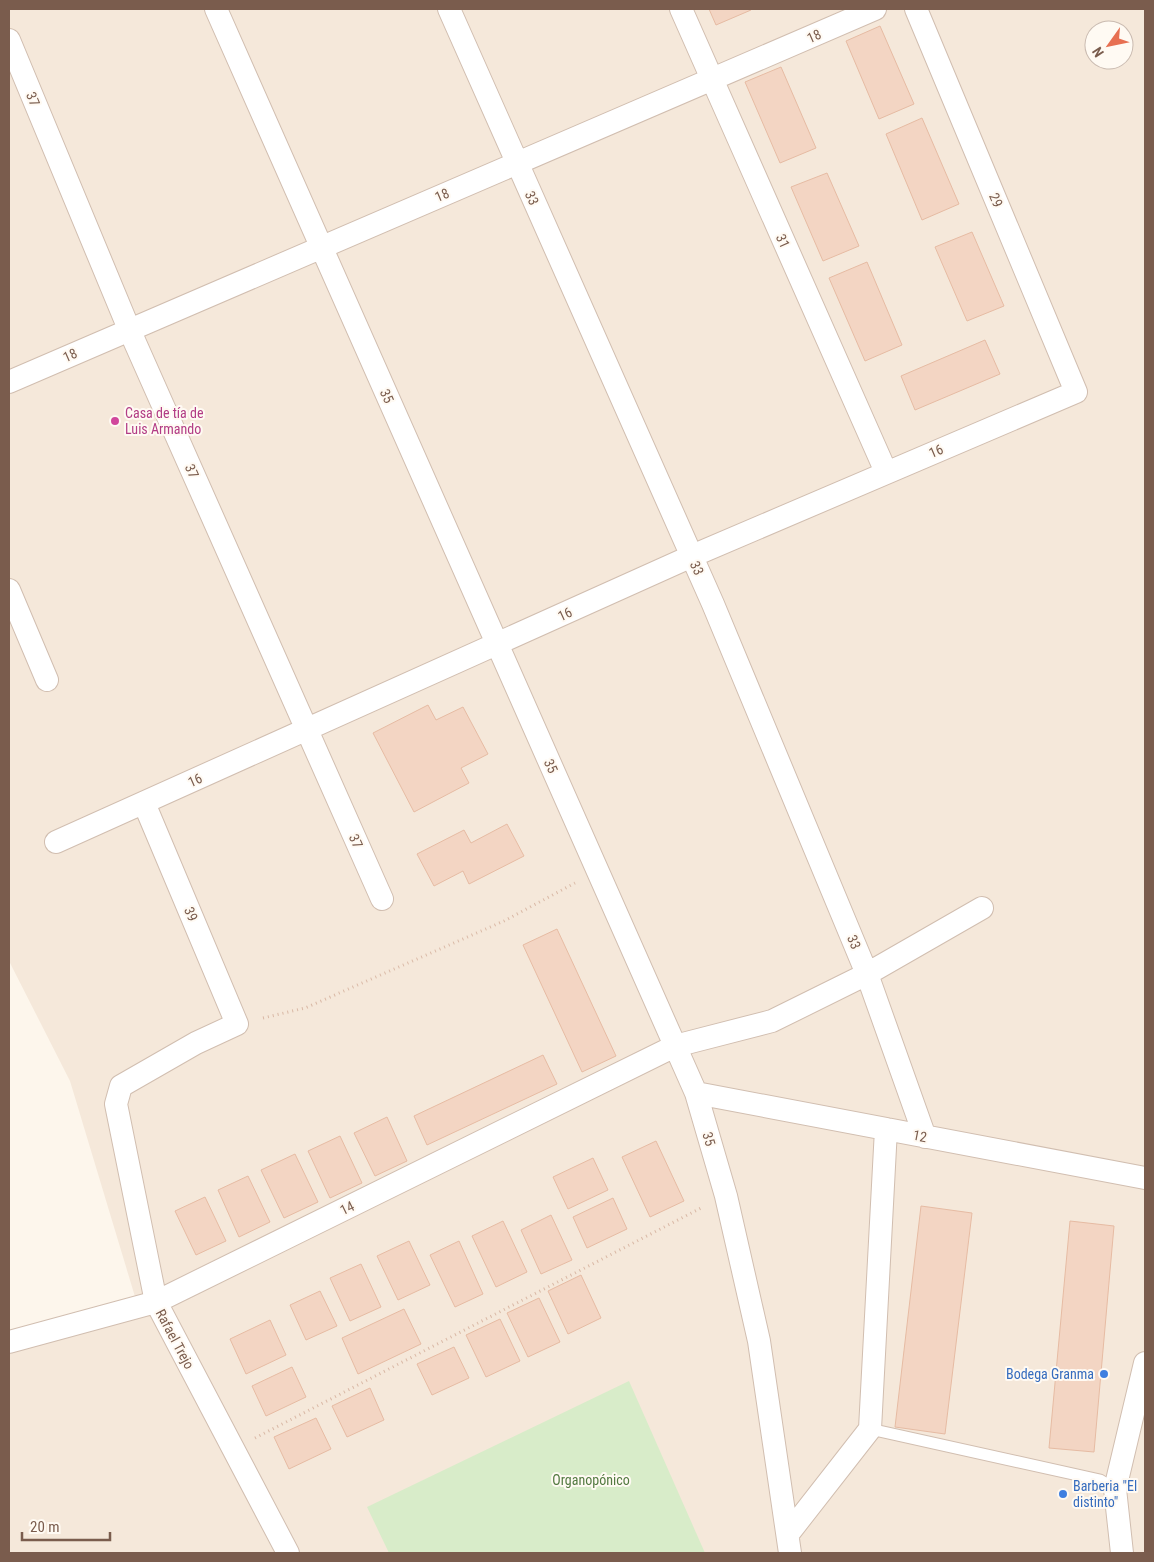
<svg xmlns="http://www.w3.org/2000/svg" width="1154" height="1562" font-family="'Roboto Condensed',sans-serif">
  <style>
    .residential { fill: #f5e8da; fill-rule: evenodd }
    .green { fill: #d8ecc9 }
    .building { fill: #f3d5c3; stroke: #e6bba3 }
    .lines { fill: none; stroke-linecap: round; stroke-linejoin: round }
    .service-casing { stroke: #d1beb0; stroke-width: 13 }
    .minor-casing { stroke: #d1beb0; stroke-width: 24 }
    .path { stroke: #d9b8a5; stroke-width: 3; stroke-dasharray: 1 4; stroke-linecap: butt }
    .service { stroke: #fff; stroke-width: 11 }
    .minor { stroke: #fff; stroke-width: 22 }
    .hotel-dot { fill: #d1479c; stroke: #fffaf3; stroke-width: 2 }
    .shop-dot { fill: #3f7fe0; stroke: #fffaf3; stroke-width: 2 }
    .labels { text-anchor: middle; stroke-width: 4; stroke-linejoin: round; paint-order: stroke }
    .street-label { font-size: 14px; fill: #7a5c4d; stroke: #fffaf3 }
    .hotel-label { font-size: 14px; fill: #b23c85; stroke: #fffaf3; text-anchor: start }
    .shop-label { font-size: 14px; fill: #366cbe; stroke: #fffaf3; text-anchor: end }
    .park-label { font-size: 14px; fill: #537a41; stroke: #fffaf3 }
  </style>
  <rect width="100%" height="100%" fill="#fdf6ec"/>
  <path class="residential" d="M 9,9 L 1145,9 L 1145,1553 L 9,1553 L 9,1346 L 136,1300 L 70,1081 L 9,961 ZM 1094,30 L 1124,30 L 1124,60 L 1094,60 Z"/>
  <path class="green" d="M 629,1381 L 705,1553 L 389,1553 L 367,1507 Z"/>
  <path class="building" d="M 709,9 L 751,9 L 751,10 L 716,25 Z
    M 880,26 L 914,104 L 879,119 L 846,41 Z
    M 781,67 L 816,148 L 780,163 L 745,82 Z
    M 922,118 L 959,204 L 922,220 L 886,134 Z
    M 827,173 L 859,246 L 823,261 L 791,187 Z
    M 972,232 L 1004,306 L 967,321 L 935,247 Z
    M 867,262 L 902,345 L 865,361 L 829,278 Z
    M 985,340 L 1000,374 L 915,410 L 901,376 Z
    M 428,705 L 436,720 L 463,707 L 488,754 L 461,768 L 469,783 L 414,812 L 373,733 Z
    M 507,824 L 524,856 L 469,884 L 463,871 L 434,886 L 417,854 L 464,830 L 471,843 Z
    M 557,929 L 616,1056 L 582,1072 L 523,945 Z
    M 543,1055 L 557,1084 L 427,1145 L 414,1116 Z
    M 387,1117 L 407,1161 L 375,1176 L 354,1133 Z
    M 340,1136 L 362,1183 L 330,1198 L 308,1151 Z
    M 656,1141 L 684,1201 L 650,1217 L 622,1157 Z
    M 295,1154 L 318,1202 L 284,1218 L 261,1170 Z
    M 593,1158 L 608,1190 L 568,1209 L 553,1177 Z
    M 248,1176 L 270,1222 L 239,1237 L 218,1190 Z
    M 205,1197 L 226,1241 L 196,1255 L 175,1211 Z
    M 613,1198 L 627,1229 L 587,1248 L 573,1217 Z
    M 921,1206 L 972,1213 L 945,1434 L 895,1427 Z
    M 551,1215 L 572,1260 L 541,1274 L 521,1230 Z
    M 503,1221 L 527,1272 L 496,1287 L 472,1236 Z
    M 1070,1221 L 1114,1226 L 1094,1452 L 1049,1448 Z
    M 409,1241 L 430,1285 L 398,1300 L 377,1256 Z
    M 459,1241 L 483,1294 L 455,1307 L 430,1255 Z
    M 361,1264 L 381,1307 L 350,1321 L 330,1278 Z
    M 581,1275 L 601,1318 L 568,1334 L 548,1291 Z
    M 320,1291 L 337,1326 L 306,1340 L 290,1305 Z
    M 539,1298 L 560,1342 L 528,1357 L 507,1313 Z
    M 404,1309 L 421,1344 L 358,1374 L 342,1338 Z
    M 500,1319 L 520,1361 L 486,1377 L 466,1335 Z
    M 270,1320 L 286,1355 L 246,1374 L 230,1339 Z
    M 454,1347 L 469,1378 L 432,1395 L 417,1364 Z
    M 292,1367 L 306,1397 L 266,1416 L 252,1386 Z
    M 370,1388 L 384,1420 L 347,1437 L 332,1406 Z
    M 316,1418 L 331,1449 L 289,1469 L 274,1437 Z"/>
  <g class="lines">
    <defs>
      <path id="service" d="M 870,1429 L 1100,1480 L 1115,1489"/>
      <path id="minor" d="M 216,9 L 696,1093 L 726,1196 L 759,1341 L 790,1553
        M 449,9 L 713,604 L 867,974 L 925,1137
        M 681,9 L 886,472
        M 9,40 L 129,329 L 382,899
        M 9,382 L 875,9
        M 9,590 L 47,680
        M 144,803 L 237,1024 L 196,1043 L 121,1086 L 116,1104 L 156,1302 L 288,1553
        M 56,842 L 692,556 L 1076,392 L 916,9
        M 696,1093 L 1145,1178
        M 9,1342 L 156,1302 L 675,1046 L 772,1021 L 867,974 L 982,908
        M 788,1534 L 870,1429 L 886,1129
        M 1122,1553 L 1115,1489 L 1145,1363"/>
    </defs>
    <use href="#service" class="service-casing"/>
    <use href="#minor" class="minor-casing"/>
    <path class="path" d="M 263,1018 L 305,1008 L 504,921 L 575,883
      M 255,1438 L 703,1207"/>
    <use href="#service" class="service"/>
    <use href="#minor" class="minor"/>
  </g>
  <circle class="hotel-dot" cx="115" cy="421" r="5"/>
  <g class="shop-dot">
    <circle cx="1104" cy="1374" r="5"/>
    <circle cx="1063" cy="1494" r="5"/>
  </g>
  <g class="labels">
    <g class="street-label">
      <text transform="translate(814 36) rotate(-24)" y="5">18</text>
      <text transform="translate(33 99) rotate(67)" y="5">37</text>
      <text transform="translate(442 195) rotate(-23)" y="5">18</text>
      <text transform="translate(532 198) rotate(66)" y="5">33</text>
      <text transform="translate(996 200) rotate(67)" y="5">29</text>
      <text transform="translate(783 241) rotate(66)" y="5">31</text>
      <text transform="translate(70 355) rotate(-24)" y="5">18</text>
      <text transform="translate(387 396) rotate(66)" y="5">35</text>
      <text transform="translate(936 451) rotate(-23)" y="5">16</text>
      <text transform="translate(192 471) rotate(66)" y="5">37</text>
      <text transform="translate(697 568) rotate(66)" y="5">33</text>
      <text transform="translate(565 614) rotate(-25)" y="5">16</text>
      <text transform="translate(551 766) rotate(66)" y="5">35</text>
      <text transform="translate(195 780) rotate(-24)" y="5">16</text>
      <text transform="translate(356 841) rotate(66)" y="5">37</text>
      <text transform="translate(191 914) rotate(67)" y="5">39</text>
      <text transform="translate(854 942) rotate(67)" y="5">33</text>
      <text transform="translate(920 1136) rotate(11)" y="5">12</text>
      <text transform="translate(709 1139) rotate(73)" y="5">35</text>
      <text transform="translate(347 1208) rotate(-26)" y="5">14</text>
      <text transform="translate(175 1339) rotate(62)" y="5">Rafael Trejo</text>
    </g>
    <g class="hotel-label">
      <text x="125" y="418">Casa de tía de<tspan x="125" dy="16">Luis Armando</tspan></text>
    </g>
    <g class="shop-label">
      <text x="1094" y="1379">Bodega Granma</text>
      <text x="1073" y="1491" text-anchor="start">Barberia "El<tspan x="1073" dy="16">distinto"</tspan></text>
    </g>
    <g class="park-label">
      <text x="591" y="1485">Organopónico</text>
    </g>
  </g>
  <rect width="1154" height="1562" fill="none" stroke="#7a5c4d" stroke-width="20"/>
  <g transform="translate(1109 45) rotate(237)"><circle r="24" fill="#fffaf3" stroke="#cabbb1"/>
  <path d="M0-4L9 19L0 12L-9 19Z" fill="#e76f51"/>
  <text y="-8" font-size="14" font-weight="bold" text-anchor="middle" fill="#7a5c4d">N</text>
  </g>
  <path d="M22 1532v8h88v-8" fill="none" stroke="#7a5c4d" stroke-width="2.5"/>
  <text x="30" y="1532" font-size="15" fill="#7a5c4d" stroke="#fffaf3" stroke-width="4" paint-order="stroke">20 m</text>
</svg>
